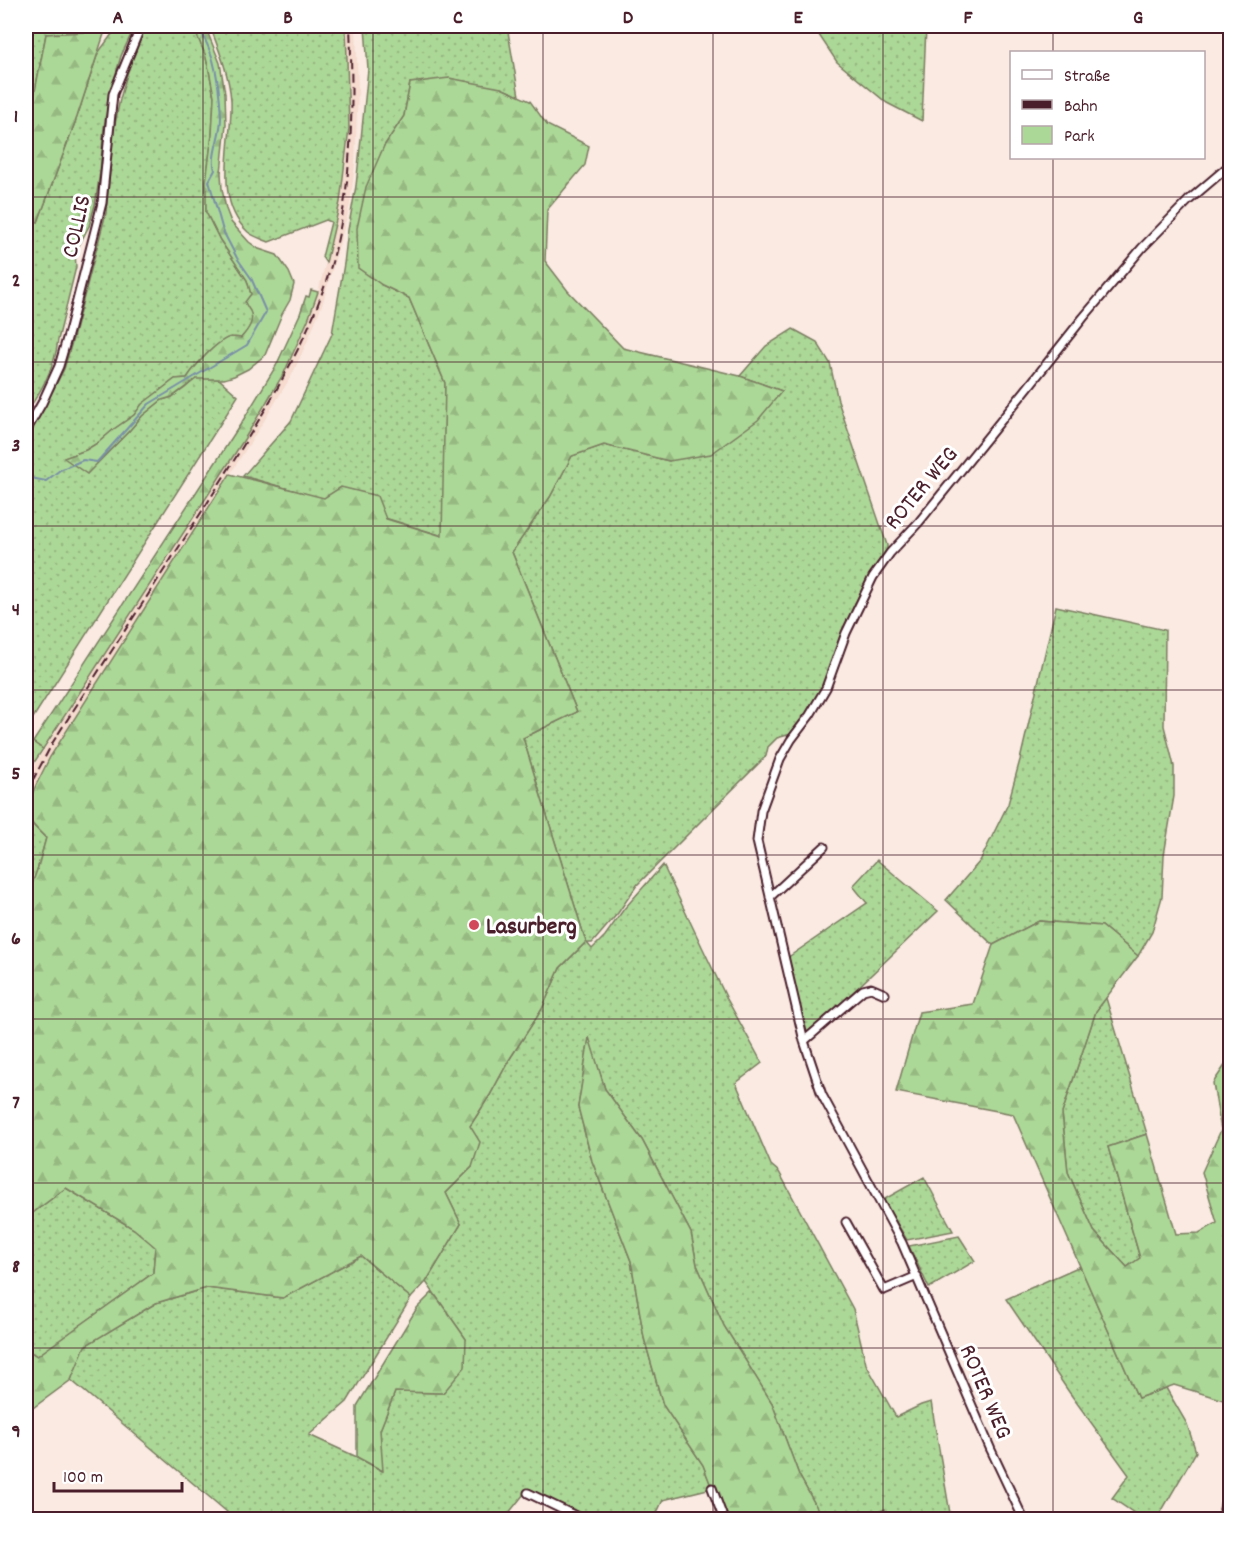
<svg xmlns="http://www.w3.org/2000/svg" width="1256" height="1545" font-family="Dekko,sans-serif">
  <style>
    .built { fill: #f6dbce }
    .green { fill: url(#green-dots); stroke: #7b7c61; stroke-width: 1.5 }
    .forest { fill: url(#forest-firs); stroke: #7b7c61; stroke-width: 1.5 }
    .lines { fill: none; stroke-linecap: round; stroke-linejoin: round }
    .stream { stroke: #798fa7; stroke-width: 2 }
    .minor-casing { stroke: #4a1f2b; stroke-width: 11 }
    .secondary-casing { stroke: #4a1f2b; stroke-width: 15 }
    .minor { stroke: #fff; stroke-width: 7 }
    .secondary { stroke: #fff; stroke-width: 10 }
    .rail { stroke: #4a1f2b; stroke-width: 2; stroke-dasharray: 9 4.5; stroke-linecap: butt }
    .grid { fill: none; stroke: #4a1f2b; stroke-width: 1.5; stroke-opacity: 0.55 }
    .poi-dot { fill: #d1495b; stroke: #fff; stroke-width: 2 }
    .labels { text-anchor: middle; stroke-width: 6; stroke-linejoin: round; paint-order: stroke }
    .street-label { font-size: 24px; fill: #4a1f2b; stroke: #fff }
    .poi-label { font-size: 24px; font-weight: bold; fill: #4a1f2b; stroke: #fff; text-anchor: start }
    .neatline { fill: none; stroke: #4a1f2b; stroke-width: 2 }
    .grid-label { font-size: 20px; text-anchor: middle; font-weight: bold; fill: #4a1f2b }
  </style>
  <defs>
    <pattern id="green-dots" width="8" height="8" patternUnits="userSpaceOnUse" patternTransform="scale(1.5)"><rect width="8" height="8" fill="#acd897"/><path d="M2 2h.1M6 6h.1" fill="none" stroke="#96b982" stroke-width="1.8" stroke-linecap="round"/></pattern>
    <pattern id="forest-firs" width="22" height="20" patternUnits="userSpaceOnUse" patternTransform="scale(1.5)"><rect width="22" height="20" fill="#acd897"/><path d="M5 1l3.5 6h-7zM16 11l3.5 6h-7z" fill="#96b982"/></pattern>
  </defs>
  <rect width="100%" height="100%" fill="#faeae2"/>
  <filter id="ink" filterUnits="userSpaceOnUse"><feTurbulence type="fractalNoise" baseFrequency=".0167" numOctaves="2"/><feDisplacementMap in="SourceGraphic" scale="12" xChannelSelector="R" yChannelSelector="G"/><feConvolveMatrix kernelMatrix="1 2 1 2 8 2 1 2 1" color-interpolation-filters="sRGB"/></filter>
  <g filter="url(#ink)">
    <path class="built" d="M 346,26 L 356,26 L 358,89 L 355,164 L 350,205 L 344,228 L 323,302 L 308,340 L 292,375 L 264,421 L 50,757 L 35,787 L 26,810 L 26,779 L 81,691 L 245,438 L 284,373 L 308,320 L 318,292 L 330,246 L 340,202 L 346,163 L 349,128 Z"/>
    <path class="green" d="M 26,26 L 108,26 L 105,31 L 46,34 L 26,138 Z
      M 118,26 L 135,26 L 121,56 L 110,94 L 104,127 L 100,172 L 95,205 L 89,226 L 75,253 L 76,267 L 58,340 C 55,368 41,391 26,413 L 26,217 L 38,222 L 77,117 L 98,53 Z
      M 146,26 L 193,26 L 205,54 L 209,70 L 214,97 L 212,135 L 206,182 L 206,212 L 220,240 L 247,280 L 251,294 L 252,322 L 247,331 L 241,338 C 239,338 234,337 231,338 C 215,342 196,365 187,378 L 175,379 L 143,404 L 134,415 L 114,429 L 99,442 L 86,450 L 65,458 L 87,473 L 129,431 L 142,416 L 162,400 L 172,397 L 185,388 L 196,378 L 219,379 L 238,396 L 26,729 L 26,487 L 28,484 L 26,482 L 26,436 L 48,400 L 64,369 L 72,342 L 106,213 L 114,129 L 120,99 L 128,71 Z
      M 210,26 L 346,26 L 349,128 L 340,202 L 326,263 L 322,257 L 331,222 L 326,220 L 269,242 C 262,239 254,237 248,232 C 212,200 233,142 231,100 C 229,74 219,50 210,26 Z
      M 365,26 L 507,26 L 519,96 L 501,88 L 410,83 L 404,116 L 384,146 L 382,285 L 409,298 L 445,383 L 443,536 L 324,499 L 243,476 L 291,421 L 332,334 L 344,264 L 348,230 L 356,186 L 361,139 L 368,69 Z
      M 813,26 L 926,26 L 922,121 L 887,103 L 837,62 Z
      M 793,329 L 817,342 L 830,363 L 838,401 L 887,545 L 887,552 L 860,593 L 823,688 L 800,725 L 791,734 L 777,738 L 768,747 L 766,756 L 637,885 L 618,913 L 594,941 L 592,943 L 587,943 L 592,949 L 605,936 L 624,909 L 663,865 L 727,999 L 762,1063 L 736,1083 L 771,1165 L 779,1172 L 853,1309 L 866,1364 L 896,1417 L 921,1405 L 931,1402 L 951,1519 L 889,1519 L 885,1509 L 860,1519 L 823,1519 L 799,1475 L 772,1403 L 724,1326 L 697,1265 L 691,1233 L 642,1140 L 605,1089 L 589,1039 L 578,1107 L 592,1161 L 631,1261 L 644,1338 L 663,1405 L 703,1465 L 712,1488 L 663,1500 L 654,1519 L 591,1519 L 528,1489 L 504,1519 L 227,1519 L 227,1512 L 71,1380 L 84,1346 L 156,1303 L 207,1288 L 283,1298 L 361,1256 L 411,1298 L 347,1402 L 309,1435 L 357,1457 L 382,1471 L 380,1430 L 395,1392 L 443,1393 L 466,1339 L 426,1282 L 461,1224 L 446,1193 L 472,1167 L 470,1126 L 490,1095 L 509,1060 L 542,1009 L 560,968 L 586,942 L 523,738 L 577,712 L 512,552 L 550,497 L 572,456 L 604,445 L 669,461 L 782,391 L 740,376 L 766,346 Z
      M 1056,606 L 1165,630 L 1164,726 L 1174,766 L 1174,796 L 1164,855 L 1162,897 L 1152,932 L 1138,956 L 1102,926 L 1039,921 L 993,945 L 946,900 L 980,861 L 1008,804 L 1020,760 Z
      M 33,742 L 43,749 L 26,775 L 26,745 Z
      M 26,813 L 30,822 L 46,838 L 38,867 L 26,902 Z
      M 877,860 L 938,911 L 807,1036 L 787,958 L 867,903 L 853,886 Z
      M 1106,998 L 1147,1134 L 1108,1147 L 1140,1258 L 1127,1267 L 1094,1231 L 1068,1172 L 1062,1113 L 1096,1011 Z
      M 924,1177 L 953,1231 L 907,1240 L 883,1200 Z
      M 66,1188 L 134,1229 L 155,1246 L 153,1273 L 37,1357 L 26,1349 L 26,1218 Z
      M 959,1236 L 975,1261 L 929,1288 L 909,1246 Z
      M 1080,1266 L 1138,1398 L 1166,1388 L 1187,1424 L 1196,1452 L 1157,1519 L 1143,1519 L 1112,1498 L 1129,1475 L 1069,1392 L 1006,1299 Z"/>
    <path class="forest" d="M 193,26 L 205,26 L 220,63 L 225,93 L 226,124 L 221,173 L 222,189 L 226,209 L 231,222 L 249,242 L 259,249 L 277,255 L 289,272 L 294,284 L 290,300 L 282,314 L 265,355 L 248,369 L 234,376 L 224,379 L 196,379 L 172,397 L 162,400 L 142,416 L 129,431 L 87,474 L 64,458 L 86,450 L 99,442 L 114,429 L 134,415 L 142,404 L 175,379 L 187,378 C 194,367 218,339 231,337 C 234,337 239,338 241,338 C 248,330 255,321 250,311 C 248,308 246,305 245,302 L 251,294 L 247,280 L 220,240 L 206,212 L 206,182 L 212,135 L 214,96 L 209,70 L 205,54 Z
      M 105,31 L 77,117 L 38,222 L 26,217 L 26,138 L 46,34 Z
      M 449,78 L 501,88 L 530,101 L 547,125 L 589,146 L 585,165 L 547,210 L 545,261 L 568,291 L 623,348 L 740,376 L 782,391 L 758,420 L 711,454 L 669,461 L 604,445 L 572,456 L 550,497 L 512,552 L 577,712 L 523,738 L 586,942 L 560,968 L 542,1009 L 509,1060 L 490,1095 L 470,1126 L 480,1142 L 472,1167 L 446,1193 L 461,1224 L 426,1282 L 411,1298 L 361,1256 L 283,1298 L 207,1288 L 156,1303 L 85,1346 L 71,1380 L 26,1413 L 26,1349 L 37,1356 L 153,1273 L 155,1247 L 134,1229 L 66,1188 L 26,1218 L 26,902 L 38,867 L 46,838 C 38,830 28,822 26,810 L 35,787 L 50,757 L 230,474 L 324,498 L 341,487 L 377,496 L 386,519 L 442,536 L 445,383 L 409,298 L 382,285 L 358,268 L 357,228 L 366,187 L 384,146 L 404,116 L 410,83 Z
      M 311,290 L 318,292 L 308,320 L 284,373 L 245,438 L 43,749 L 33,742 L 242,422 L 276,366 L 300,314 L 306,296 L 309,297 Z
      M 1039,921 L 1102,926 L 1138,956 L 1096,1011 L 1062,1113 L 1068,1172 L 1094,1231 L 1127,1267 L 1140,1258 L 1108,1147 L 1147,1134 L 1176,1234 L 1199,1233 L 1217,1223 L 1202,1172 L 1221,1130 L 1213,1083 L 1230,1058 L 1230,1402 L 1174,1385 L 1138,1398 L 1013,1114 L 896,1092 L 919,1012 L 973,1004 L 993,945 Z
      M 589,1037 L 605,1089 L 642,1140 L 691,1233 L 697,1265 L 724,1326 L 772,1403 L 799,1475 L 823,1519 L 724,1519 L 703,1465 L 663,1405 L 644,1338 L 631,1261 L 592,1161 L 578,1107 Z
      M 433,1292 L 466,1339 L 465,1367 L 443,1393 L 395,1392 L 380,1430 L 383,1471 L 357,1457 L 357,1406 L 417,1308 Z"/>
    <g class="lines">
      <path class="stream" d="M 26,477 L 46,481 L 60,470 L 83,460 L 97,462 L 149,404 L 247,345 L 266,312 L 251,278 L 237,258 L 223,231 L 209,181 L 215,170 C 210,156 222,133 221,116 C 220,97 218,78 213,60 C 210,48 203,37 199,26"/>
      <defs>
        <path id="minor" d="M 26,431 L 42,403 L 59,366 L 70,328 L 102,203 L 113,94 L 141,26
          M 770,897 L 824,847
          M 804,1041 L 863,990 L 871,988 L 885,994
          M 846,1222 L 884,1290 L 917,1276
          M 712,1488 L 724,1520
          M 528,1493 L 584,1520
          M 1024,1520 L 991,1450 L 902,1243 L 822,1095 L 804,1041 L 757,841 L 761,811 L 780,759 L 791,740 L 810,715 L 826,688 L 846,633 L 873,577 L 890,553 L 919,522 L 1025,391 L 1083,318 L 1142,248 L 1189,200 L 1230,165"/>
        <path id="secondary" d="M 1224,1520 L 1230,1489"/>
      </defs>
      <use href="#minor" class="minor-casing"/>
      <use href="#secondary" class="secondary-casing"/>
      <use href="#minor" class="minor"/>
      <use href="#secondary" class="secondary"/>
      <path class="rail" d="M 26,793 L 53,742 C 106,659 160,577 213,494 C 262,415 314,338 336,247 C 353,173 353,101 350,26"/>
    </g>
  </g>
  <path class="grid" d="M 203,26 L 203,1520M 373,26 L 373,1520M 543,26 L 543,1520M 713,26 L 713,1520M 883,26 L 883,1520M 1053,26 L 1053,52M 1053,158 L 1053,1520M 26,197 L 1230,197M 26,362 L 1230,362M 26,526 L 1230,526M 26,690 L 1230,690M 26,855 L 1230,855M 26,1019 L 1230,1019M 26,1183 L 1230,1183M 26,1348 L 1230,1348"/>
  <circle class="poi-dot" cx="474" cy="925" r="6"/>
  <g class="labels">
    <g class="street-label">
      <text transform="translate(75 226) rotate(-77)" y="8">COLLIS</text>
      <text transform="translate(920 487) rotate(-50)" y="8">ROTER WEG</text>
      <text transform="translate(987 1391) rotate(67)" y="8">ROTER WEG</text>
    </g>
    <g class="poi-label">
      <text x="486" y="933">Lasurberg</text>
    </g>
  </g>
  <rect width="1256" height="1545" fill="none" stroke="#fff" stroke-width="66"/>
  <rect x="1010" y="51" width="195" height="108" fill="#ffffff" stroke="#b7a5aa" stroke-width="1.5"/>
  <rect x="1022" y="70" width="30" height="9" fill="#ffffff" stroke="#b7a5aa" stroke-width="1.5"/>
  <text x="1064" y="81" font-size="18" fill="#4a1f2b">Straße</text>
  <rect x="1022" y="100" width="30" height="9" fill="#4a1f2b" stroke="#b7a5aa" stroke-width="1.5"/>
  <text x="1064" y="111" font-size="18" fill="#4a1f2b">Bahn</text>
  <rect x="1022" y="126" width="30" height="18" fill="#acd897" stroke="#b7a5aa" stroke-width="1.5"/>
  <text x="1064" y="141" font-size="18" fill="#4a1f2b">Park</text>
  <path d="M54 1482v9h128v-9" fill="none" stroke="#4a1f2b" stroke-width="3"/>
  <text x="63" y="1482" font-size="18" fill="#4a1f2b" stroke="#ffffff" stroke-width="4.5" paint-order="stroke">100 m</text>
  <rect x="33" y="33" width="1190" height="1479" class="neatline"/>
  <g class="grid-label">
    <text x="118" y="23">A</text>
    <text x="288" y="23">B</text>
    <text x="458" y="23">C</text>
    <text x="628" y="23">D</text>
    <text x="798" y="23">E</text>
    <text x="968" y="23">F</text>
    <text x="1138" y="23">G</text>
    <text x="16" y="122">1</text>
    <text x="16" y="286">2</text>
    <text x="16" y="451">3</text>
    <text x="16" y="615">4</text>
    <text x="16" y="779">5</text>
    <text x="16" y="944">6</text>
    <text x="16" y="1108">7</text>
    <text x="16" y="1272">8</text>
    <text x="16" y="1437">9</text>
  </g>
</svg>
